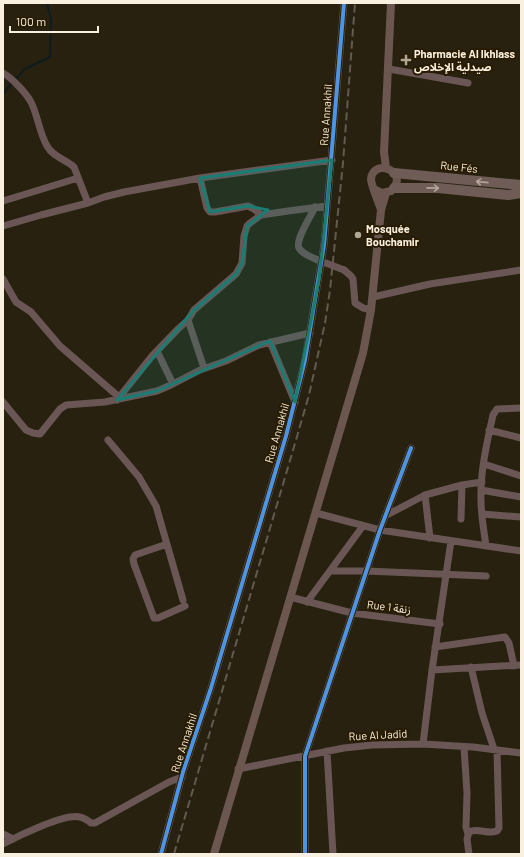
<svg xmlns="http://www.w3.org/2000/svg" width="524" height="857" font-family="Barlow,'Noto Sans Arabic',sans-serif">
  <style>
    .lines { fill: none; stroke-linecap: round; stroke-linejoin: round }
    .stream { stroke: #0e1c1f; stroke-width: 2 }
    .minor { stroke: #6a5755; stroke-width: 7 }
    .major { stroke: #6b5650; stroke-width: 8 }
    .highway { stroke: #6f5c56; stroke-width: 10 }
    .rail { stroke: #645850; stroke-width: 2; stroke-dasharray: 8 4; stroke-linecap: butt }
    .minor-bridge { stroke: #6a5755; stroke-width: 7 }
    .cycleway-casing { stroke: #291b00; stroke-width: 6 }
    .cycleway { stroke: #4d94e3; stroke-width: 4 }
    .oneway { stroke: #b4a69a }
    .marked { fill: #1b7c74; fill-opacity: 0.2; stroke: #1b7c74; stroke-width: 3; stroke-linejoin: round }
    .poi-dot { fill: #b0a897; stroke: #291b00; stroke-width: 1.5 }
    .labels { text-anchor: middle; stroke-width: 4; stroke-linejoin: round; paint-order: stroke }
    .poi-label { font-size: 11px; font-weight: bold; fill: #f9f0df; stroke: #291b00; text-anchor: start }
    .street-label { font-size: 11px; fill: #f9f0df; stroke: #291b00 }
  </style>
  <rect width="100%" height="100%" fill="#282110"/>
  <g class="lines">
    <path class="stream" d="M 15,80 L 25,69 L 50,57 L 51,20 L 47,3
      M 3,94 L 12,83"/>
    <path class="minor" d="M 389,69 L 468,83
      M 3,73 C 12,78 26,93 31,102 C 38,116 39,132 47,146 C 53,157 65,159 74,167 L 88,203
      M 200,178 L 207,208 L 210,212 L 215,212 L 248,206 L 254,209 L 261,215
      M 3,201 L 78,178
      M 315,207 C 311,216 295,240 299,248 C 303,255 312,257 318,260
      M 3,226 L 41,215 L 88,203 L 104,197 L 124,192 L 200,178 L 332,160
      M 344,270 L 351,276 L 353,279 L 355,303 L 363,308 L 371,310
      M 3,279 L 16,302 L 31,312 L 60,346 L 119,397
      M 373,297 L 430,284 L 521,270
      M 188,320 L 204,368
      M 270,342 L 295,402
      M 157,351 L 173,384
      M 117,400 L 152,356 L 178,329 L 188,320 L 194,310 L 236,274 L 242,263 L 244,236 L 247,226 L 250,223 L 261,215 L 288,211 L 327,206
      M 3,402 L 26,430 L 33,433 L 40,434 L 60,409 L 66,405 L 105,402 L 157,391 L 171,385 L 200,370 L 226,361 L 259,345 L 310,333
      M 489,430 L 521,438
      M 108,440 L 139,477 L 156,506 L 183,600
      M 484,464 L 521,476
      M 481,490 L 521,497
      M 425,495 L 430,538
      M 316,513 L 380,530 L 521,551
      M 482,514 L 521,517
      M 385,516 L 425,495 L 462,485 L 482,482
      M 461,519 L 462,485
      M 167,544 L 135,555 L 133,559 L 134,564 L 154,618 L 158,618 L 185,606
      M 486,546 C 484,531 481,516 481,500 C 480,472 487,442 493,415 L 497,409 L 521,408
      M 331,571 L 366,571 L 486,576
      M 290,597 L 352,613 L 440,624
      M 307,602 L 363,526
      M 435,647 L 505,637 L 509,643 L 514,666
      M 471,667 L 482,713 L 494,749
      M 432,670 L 521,665
      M 423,744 L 432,670 L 451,541
      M 464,747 L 467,793 L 466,827 L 468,834
      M 327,751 L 333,854
      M 238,769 L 344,748 L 372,745 L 423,744 L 473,747 L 521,753
      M 3,834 L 13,839
      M 3,844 C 18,836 65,813 80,817 C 85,818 88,821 91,823 L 95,823 L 169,782 L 182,777
      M 161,854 L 183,772 L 211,688 L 286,436 L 305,360 L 324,245 L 344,3
      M 305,854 L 305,756 L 380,530 L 411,448
      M 469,854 L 467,839 L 469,832 C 478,827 487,835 497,831 L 499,828 L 497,750"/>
    <path class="major" d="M 386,168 L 384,152 L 391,3
      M 374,189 L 382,193 L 391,191 C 411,172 373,157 371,179 C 371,185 379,203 381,210
      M 214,854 L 363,353 L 371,310 L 381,210 L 386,193"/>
    <path class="highway" d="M 394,173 L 521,185
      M 394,188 L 438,188 L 508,195 L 521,193"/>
    <path class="rail" d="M 174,854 L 296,440 L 309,395 L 325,323 L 330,290 L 343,163 L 355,3"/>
    <path class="minor-bridge" d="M 318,260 L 344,270"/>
    <defs>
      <path id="cycleway" d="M 161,854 L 183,772 L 211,688 L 286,436 L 305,360 L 324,245 L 344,3
        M 305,854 L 305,756 L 380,530 L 411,448"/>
    </defs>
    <use href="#cycleway" class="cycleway-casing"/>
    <use href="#cycleway" class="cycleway"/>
  </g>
  <defs><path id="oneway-shaft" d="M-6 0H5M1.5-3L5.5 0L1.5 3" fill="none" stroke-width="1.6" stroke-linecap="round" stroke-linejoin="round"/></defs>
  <g class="oneway">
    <use href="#oneway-shaft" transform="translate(482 182) rotate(-174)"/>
    <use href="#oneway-shaft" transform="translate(433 188) rotate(1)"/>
  </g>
  <path class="marked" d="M 332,160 L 319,280 L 295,402 L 270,341 L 157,391 L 117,400 L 194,310 L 236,274 L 242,263 L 247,226 L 268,210 L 248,206 L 210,212 L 200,178 Z"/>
  <g class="poi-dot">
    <path d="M404 54h4v4h4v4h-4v4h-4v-4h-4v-4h4z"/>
    <circle cx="358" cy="235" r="4"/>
  </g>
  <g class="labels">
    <g class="poi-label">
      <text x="414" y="58">Pharmacie Al Ikhlass<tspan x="414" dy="13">صيدلية الإخلاص</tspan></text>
      <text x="366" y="233">Mosquée<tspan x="366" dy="13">Bouchamir</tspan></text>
    </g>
    <g class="street-label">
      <text transform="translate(326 115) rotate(-86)" y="4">Rue Annakhil</text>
      <text transform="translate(459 167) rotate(6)" y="4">Rue Fés</text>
      <text transform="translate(277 433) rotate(-74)" y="4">Rue Annakhil</text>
      <text transform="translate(389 607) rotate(7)" y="4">Rue 1 زنقة</text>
      <text transform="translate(378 735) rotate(-3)" y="4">Rue Al Jadid</text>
      <text transform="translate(184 743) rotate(-72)" y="4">Rue Annakhil</text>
    </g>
  </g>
  <rect width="524" height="857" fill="none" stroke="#f9f0df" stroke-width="8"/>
  <path d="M10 26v6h88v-6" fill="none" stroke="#f9f0df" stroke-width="2"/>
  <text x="16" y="26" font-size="12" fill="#f9f0df" stroke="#291b00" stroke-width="3" paint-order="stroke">100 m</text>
</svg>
